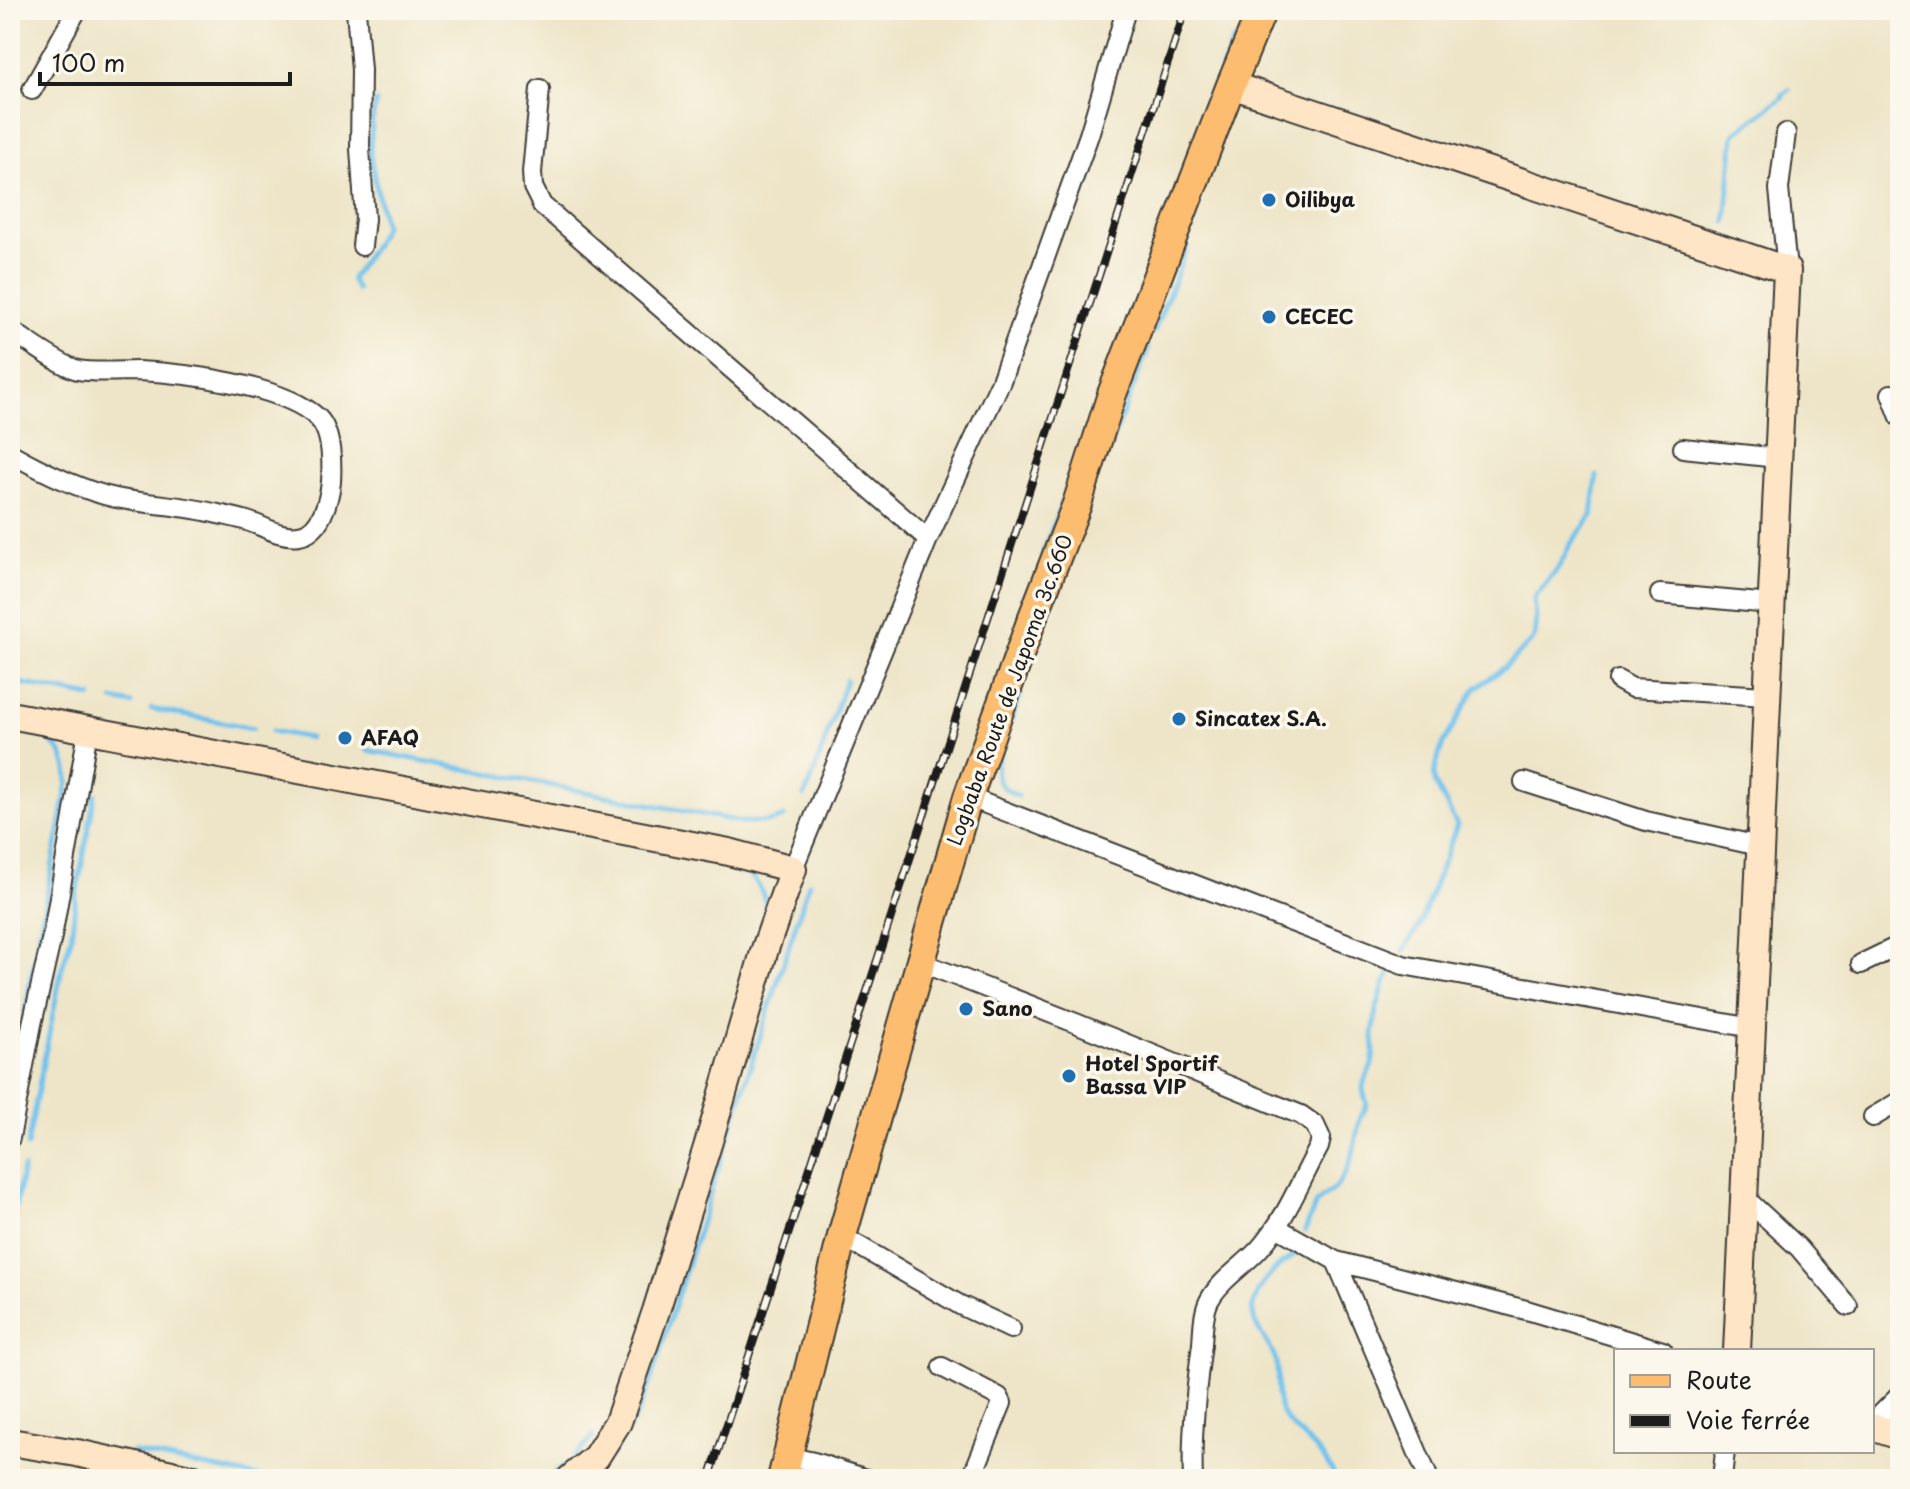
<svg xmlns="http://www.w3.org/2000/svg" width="1910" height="1489" font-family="'Playpen Sans',sans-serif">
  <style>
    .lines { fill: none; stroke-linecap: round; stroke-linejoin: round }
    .stream { stroke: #71c2ec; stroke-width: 5 }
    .street-casing { stroke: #3c3a36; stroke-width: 22 }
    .secondary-casing { stroke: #3c3a36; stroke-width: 30 }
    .primary-casing { stroke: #3c3a36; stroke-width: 32 }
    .street { stroke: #fff; stroke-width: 18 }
    .secondary { stroke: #fee5c5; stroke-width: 26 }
    .primary { stroke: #fcbd6f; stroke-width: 28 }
    .rail-casing { stroke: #1c1c1c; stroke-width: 8 }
    .rail { stroke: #fbf7ec; stroke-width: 5; stroke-dasharray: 15; stroke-linecap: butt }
    .poi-dot { fill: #1f6fb2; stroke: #fbf7ec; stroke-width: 3 }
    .labels { text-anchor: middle; stroke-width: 7; stroke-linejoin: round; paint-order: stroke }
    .poi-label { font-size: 20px; font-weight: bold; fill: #1c1c1c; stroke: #fbf7ec; text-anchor: start }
    .street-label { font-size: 20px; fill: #1c1c1c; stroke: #fbf7ec }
  </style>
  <rect width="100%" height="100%" fill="#fbf7ec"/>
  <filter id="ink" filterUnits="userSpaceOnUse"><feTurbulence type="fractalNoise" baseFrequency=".0125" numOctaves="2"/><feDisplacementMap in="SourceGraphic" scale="16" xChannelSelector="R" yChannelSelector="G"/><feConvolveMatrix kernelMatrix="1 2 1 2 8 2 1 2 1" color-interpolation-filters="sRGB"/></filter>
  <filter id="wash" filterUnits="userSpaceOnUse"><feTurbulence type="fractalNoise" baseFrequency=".006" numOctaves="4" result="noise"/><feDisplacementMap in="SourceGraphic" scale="32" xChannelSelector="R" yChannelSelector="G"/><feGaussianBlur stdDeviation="1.8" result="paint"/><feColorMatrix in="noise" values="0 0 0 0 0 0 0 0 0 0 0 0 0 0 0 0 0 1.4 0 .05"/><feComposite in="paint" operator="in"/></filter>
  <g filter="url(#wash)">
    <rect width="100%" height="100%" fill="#eee5c8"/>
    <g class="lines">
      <path class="stream" d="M 1222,80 L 1220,75 L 1233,41 L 1240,37
        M 1726,222 L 1734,134 L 1783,97 L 1782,95 L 1789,90
        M 354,224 L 357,211
        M 357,290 L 352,281 L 352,278 L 375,244 L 384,226 L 370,154 L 372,121 L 376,102
        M 1154,332 L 1187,248
        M 1109,449 L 1148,349
        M 1042,556 L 1071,477
        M 10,681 L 92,697
        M 113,700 L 132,704
        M 151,709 L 253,728
        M 1012,719 L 1020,695
        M 272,731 L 310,738
        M 1001,749 C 994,774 992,784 1018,796
        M 367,750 L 742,822 L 769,822 L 784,817
        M 804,796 L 810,784 L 846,680
        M 736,866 C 756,876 764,890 767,911
        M 1404,950 L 1419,926 L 1457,825 L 1435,783 L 1434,775 L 1439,755 L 1443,744 L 1475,689 L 1504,668 L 1532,641 L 1534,638 L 1536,618 L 1534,598 L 1559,567 L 1570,545 L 1592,516 L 1597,476
        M 25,1012 L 68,782 C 68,762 61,746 43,736
        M 10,1081 L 19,1036
        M 27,1146 L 62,968 L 71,938 L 76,896 L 95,794
        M 1305,1231 L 1316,1203 L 1338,1185 L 1346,1172 L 1352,1157 L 1360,1119 L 1367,1105 L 1363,1090 L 1364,1082 L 1372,1065 L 1374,1052 L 1373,1035 L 1376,1011 L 1384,984 L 1394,965
        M 10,1234 L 23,1168
        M 1301,1245 C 1297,1256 1287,1259 1279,1266 C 1268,1276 1259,1287 1254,1301 C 1247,1323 1268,1339 1275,1358 C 1281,1375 1273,1396 1282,1413 C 1287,1424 1298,1431 1307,1440 C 1319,1451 1329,1465 1337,1479
        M 133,1452 L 269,1479
        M 612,1455 L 637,1415 L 650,1382 L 809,883
        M 548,1479 L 572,1461 L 593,1436"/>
    </g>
  </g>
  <g filter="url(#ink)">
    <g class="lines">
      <defs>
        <path id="street" d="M 356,10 L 361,70 L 360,149 L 365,219 L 362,246
          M 540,89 L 532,172 L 533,187 L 542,205 L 928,539
          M 32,90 L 77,10
          M 1786,133 L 1779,189 L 1787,270
          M 10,330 C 28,341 59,365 78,370 C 91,373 123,371 138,371 C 184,373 284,385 318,418 C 332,432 332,464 331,482 C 329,500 321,532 299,535 C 280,538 264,526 247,521 C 237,518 227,516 218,514 C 184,505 149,505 116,498 C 79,490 42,471 10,453
          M 1891,394 L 1900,417
          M 1683,448 L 1778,458
          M 1660,594 L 1771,604
          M 1618,680 L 1632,688 L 1766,696
          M 1524,782 L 1646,821 L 1759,846
          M 968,797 L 1403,965 L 1752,1028
          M 793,869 L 928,539 L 1001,381 L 1089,135 L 1126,10
          M 920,962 L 1078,1024 L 1301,1115 L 1315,1125 L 1321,1138 L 1319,1147 C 1301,1180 1286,1219 1260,1248 C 1245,1265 1219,1281 1209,1301 C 1203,1313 1203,1330 1202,1344 C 1196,1388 1191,1434 1193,1479
          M 1861,964 L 1900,945
          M 1873,1117 L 1900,1101
          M 10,1138 L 32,1024 L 53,932 L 88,731
          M 1744,1197 L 1799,1248 L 1848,1306
          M 1276,1227 L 1336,1261 L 1530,1311 L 1663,1351
          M 842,1236 L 960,1305 L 1011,1329
          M 1336,1261 L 1429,1479
          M 942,1367 L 999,1397 L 1002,1403 L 971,1479
          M 1872,1423 L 1900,1395
          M 786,1456 L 814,1462 L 867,1479
          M 1722,1479 L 1725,1451"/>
        <path id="secondary" d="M 1231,85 L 1787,270 L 1737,1351
          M 10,715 L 729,852 L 793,869 L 765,949 L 709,1141 L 656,1311 L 618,1422 L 596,1457 L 570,1479
          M 1872,1427 L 1900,1436
          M 10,1442 L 77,1453 L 194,1479"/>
        <path id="primary" d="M 782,1479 L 842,1236 L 968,797 L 1031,622 L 1077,504 L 1112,394 L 1231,85 L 1262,10"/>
      </defs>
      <use href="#street" class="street-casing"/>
      <use href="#secondary" class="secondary-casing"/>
      <use href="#primary" class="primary-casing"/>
      <use href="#street" class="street"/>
      <use href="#secondary" class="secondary"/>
      <use href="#primary" class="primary"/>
      <defs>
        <path id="rail" d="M 709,1479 L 1185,10"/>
      </defs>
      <use href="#rail" class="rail-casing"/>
      <use href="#rail" class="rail"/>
    </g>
  </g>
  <g class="poi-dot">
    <circle cx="1269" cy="200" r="8"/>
    <circle cx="1269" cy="317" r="8"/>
    <circle cx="1179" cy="719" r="8"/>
    <circle cx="345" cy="738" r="8"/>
    <circle cx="966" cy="1009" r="8"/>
    <circle cx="1069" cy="1076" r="8"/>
  </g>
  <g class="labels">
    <g class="poi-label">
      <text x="1285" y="207">Oilibya</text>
      <text x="1285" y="324">CECEC</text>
      <text x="1195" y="726">Sincatex S.A.</text>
      <text x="361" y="745">AFAQ</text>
      <text x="982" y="1016">Sano</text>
      <text x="1085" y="1071">Hotel Sportif<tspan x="1085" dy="23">Bassa VIP</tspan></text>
    </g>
    <g class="street-label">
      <text transform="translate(1010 690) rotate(-70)" y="7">Logbaba Route de Japoma 3c.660</text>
    </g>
  </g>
  <rect width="1910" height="1489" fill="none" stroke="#fbf7ec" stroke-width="40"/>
  <rect x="1614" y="1349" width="260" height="104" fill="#fbf7ec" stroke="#a29f99" stroke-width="2"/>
  <rect x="1630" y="1375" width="40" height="12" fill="#fcbd6f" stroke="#a29f99" stroke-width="2"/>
  <text x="1686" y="1389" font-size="24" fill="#1c1c1c">Route</text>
  <rect x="1630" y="1415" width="40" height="12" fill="#1c1c1c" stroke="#a29f99" stroke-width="2"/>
  <text x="1686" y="1429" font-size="24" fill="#1c1c1c">Voie ferrée</text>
  <path d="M40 72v12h250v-12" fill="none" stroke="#1c1c1c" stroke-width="4"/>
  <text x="52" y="72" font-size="24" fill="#1c1c1c" stroke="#fbf7ec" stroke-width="6" paint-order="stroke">100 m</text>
</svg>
